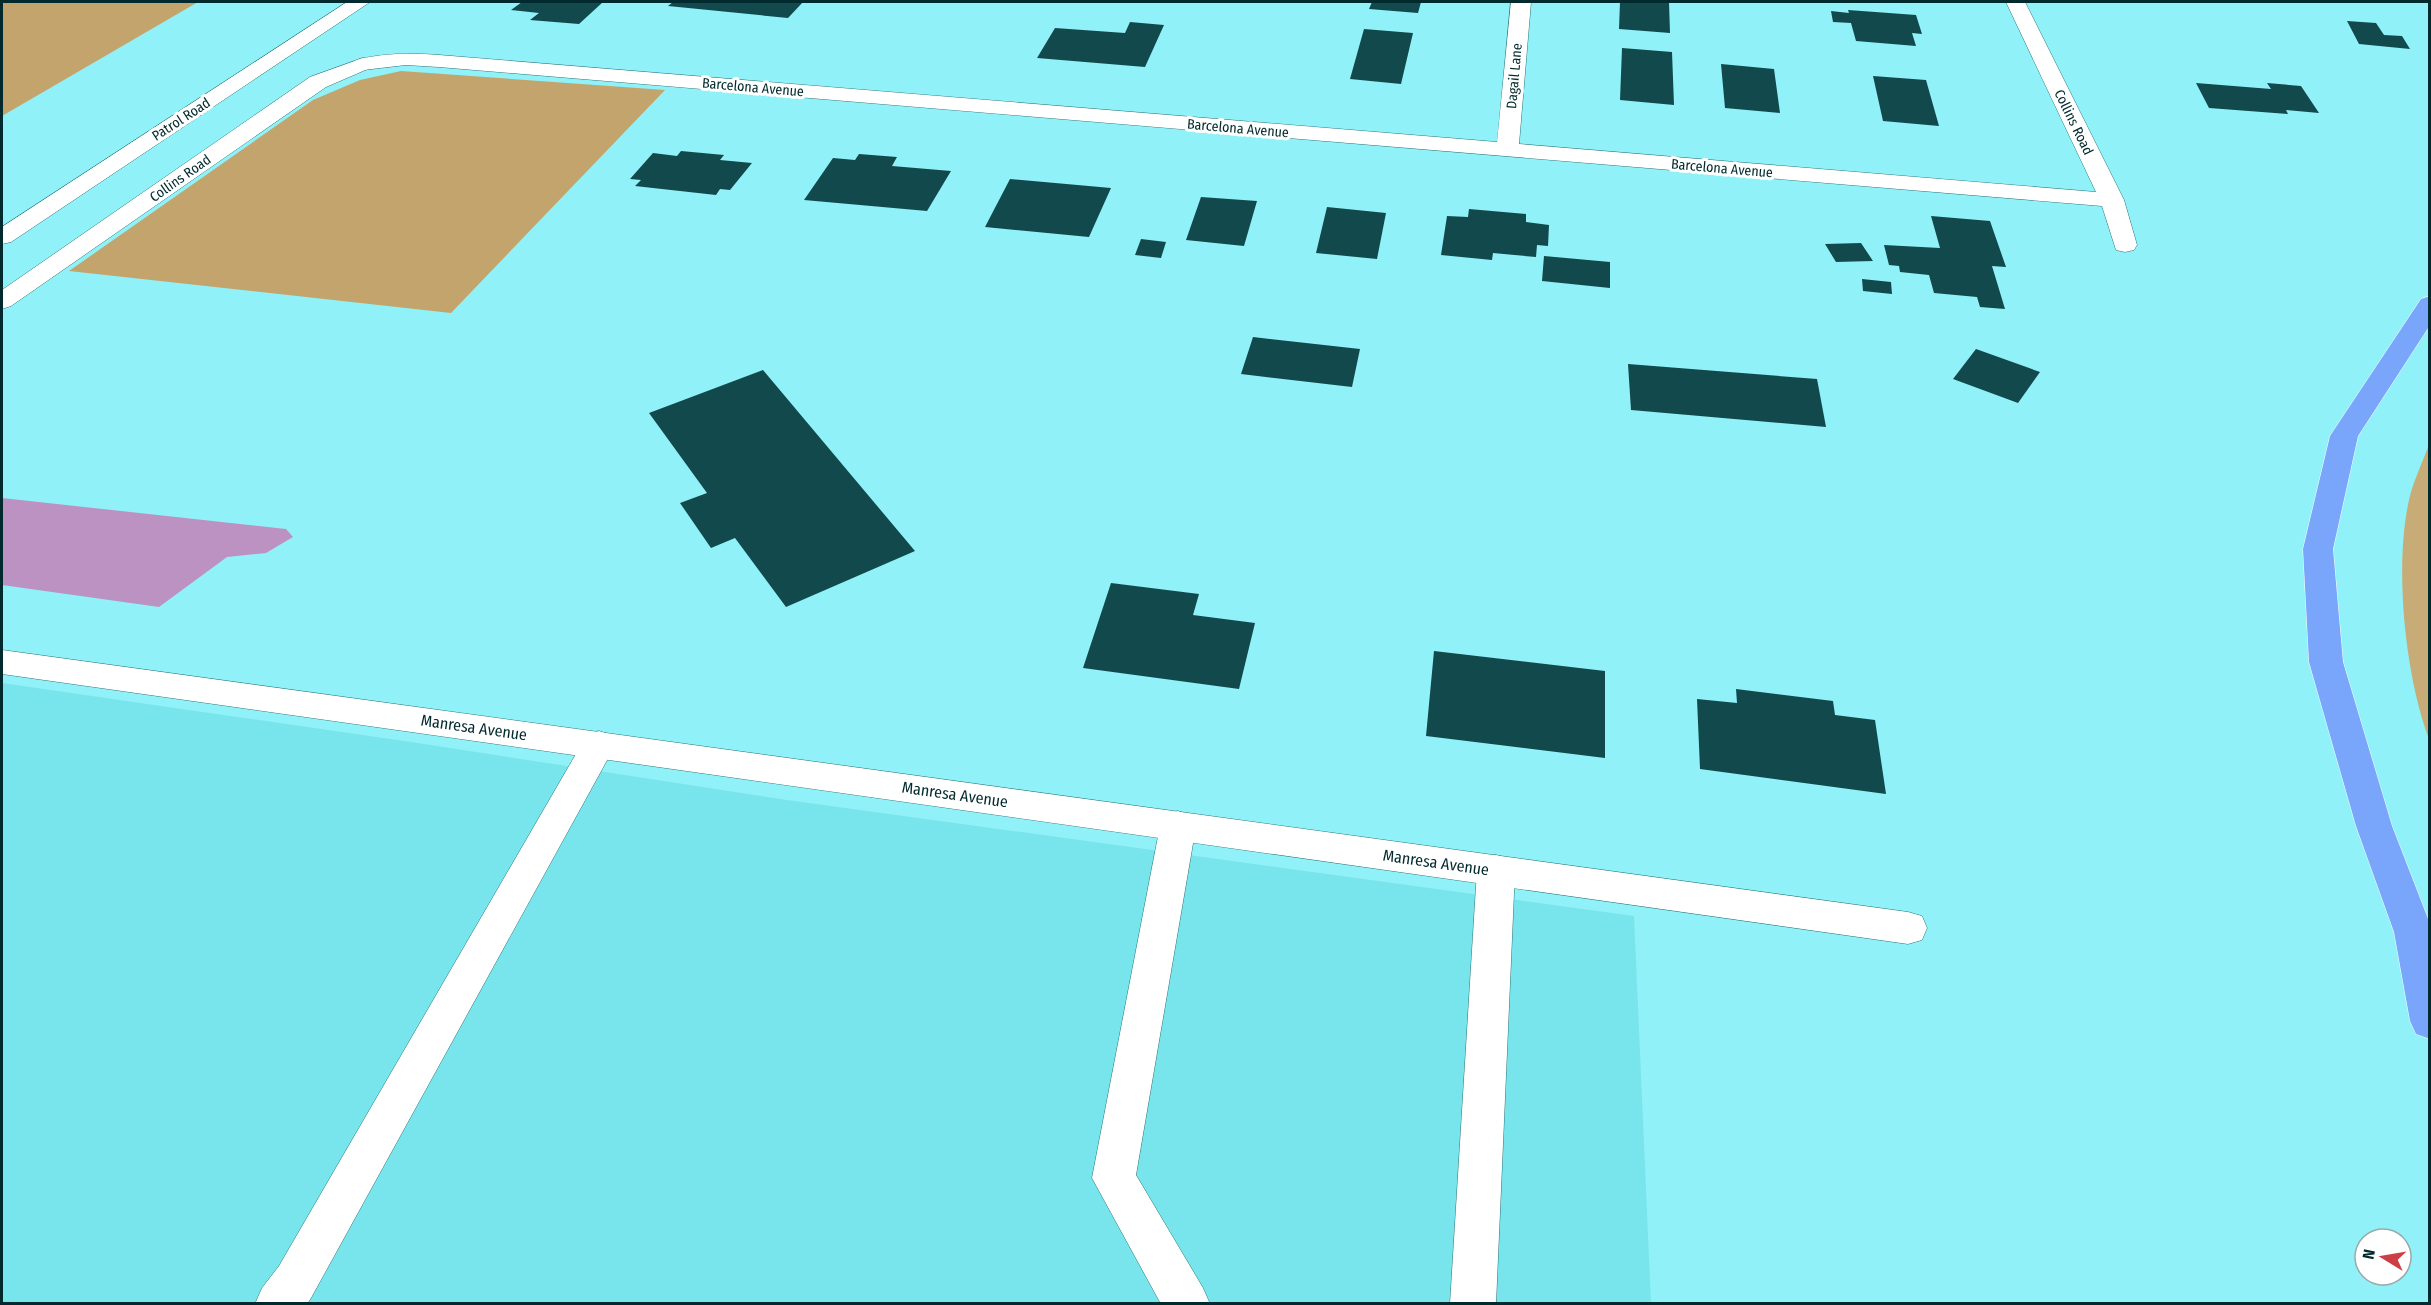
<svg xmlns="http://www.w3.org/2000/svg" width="2431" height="1305" font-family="'Fira Sans Condensed',sans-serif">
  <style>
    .built { fill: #78e4ec }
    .green { fill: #c8ac78 }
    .forest { fill: #c3a46c }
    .water { fill: #bc92c2 }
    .building { fill: #12494c }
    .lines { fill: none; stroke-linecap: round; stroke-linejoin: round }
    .service-casing { stroke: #2a757b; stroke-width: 1 }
    .minor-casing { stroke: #2a757b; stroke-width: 1 }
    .tertiary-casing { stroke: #2a757b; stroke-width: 1 }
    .motorway-casing { stroke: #fff; stroke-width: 1 }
    .service { fill: #fff; fill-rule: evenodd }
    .minor { fill: #fff; fill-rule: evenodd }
    .tertiary { fill: #fff; fill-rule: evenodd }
    .motorway { fill: #79a6fb; fill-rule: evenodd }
    .labels { text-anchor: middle; stroke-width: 6; stroke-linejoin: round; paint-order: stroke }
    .far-street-label { font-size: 14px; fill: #002a2d; stroke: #fff }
    .street-label { font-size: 16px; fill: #002a2d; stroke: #fff }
  </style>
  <rect width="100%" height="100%" fill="#91f1f8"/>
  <path class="built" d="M 2,683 L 411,742 L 787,800 L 1634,916 L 1651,1303 L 2,1304 Z"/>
  <path class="green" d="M 2429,444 L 2430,444 L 2429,739 C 2405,675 2394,567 2409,500 C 2413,481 2423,462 2429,444 Z"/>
  <path class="forest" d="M 2,2 L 198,2 L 2,116 Z
    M 401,71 L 665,90 L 451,313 L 69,271 L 313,100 L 360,80 Z"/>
  <path class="water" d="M 2,498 L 286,529 L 293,537 L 266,553 L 227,557 L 159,607 L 2,585 Z"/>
  <path class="building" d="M 522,2 L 603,2 L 579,24 L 530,20 L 539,13 L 511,10 Z
    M 673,2 L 803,2 L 788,18 L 668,6 Z
    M 1372,2 L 1421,2 L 1418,13 L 1369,9 Z
    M 1620,2 L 1669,2 L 1670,33 L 1619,29 Z
    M 1848,10 L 1916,15 L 1922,34 L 1912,33 L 1916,46 L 1856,41 L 1851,23 L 1833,22 L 1831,11 L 1849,13 Z
    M 2347,21 L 2376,23 L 2384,35 L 2402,36 L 2410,49 L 2359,44 Z
    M 1130,22 L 1164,25 L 1145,67 L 1037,58 L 1055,28 L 1125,33 Z
    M 1364,29 L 1413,33 L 1401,84 L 1350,79 Z
    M 1622,48 L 1672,52 L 1674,105 L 1620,100 Z
    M 1721,64 L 1774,69 L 1780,113 L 1725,108 Z
    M 1873,76 L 1926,80 L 1939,126 L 1883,121 Z
    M 2196,83 L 2271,89 L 2267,83 L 2301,86 L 2319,113 L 2286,110 L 2288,114 L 2209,108 Z
    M 681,151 L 724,155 L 720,160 L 752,163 L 730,190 L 720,189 L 716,195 L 635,186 L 641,180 L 630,179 L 653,153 L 677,156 Z
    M 859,154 L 897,157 L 892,166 L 951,171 L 927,211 L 804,200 L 833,158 L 855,160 Z
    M 1010,179 L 1111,188 L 1089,237 L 985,227 Z
    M 1201,197 L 1257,201 L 1244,246 L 1186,240 Z
    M 1327,207 L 1386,213 L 1377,259 L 1316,253 Z
    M 1469,209 L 1526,214 L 1526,222 L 1549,225 L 1548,246 L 1537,245 L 1536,257 L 1493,253 L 1492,260 L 1441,255 L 1447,216 L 1468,217 Z
    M 1931,216 L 1990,221 L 2006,267 L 1992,266 L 2005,309 L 1980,307 L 1977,297 L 1934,293 L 1929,275 L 1900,272 L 1899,266 L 1889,265 L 1884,245 L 1940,248 Z
    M 1141,239 L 1166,242 L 1161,258 L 1135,255 Z
    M 1861,243 L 1873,261 L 1836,262 L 1825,244 Z
    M 1544,256 L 1610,262 L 1610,288 L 1542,281 Z
    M 1862,279 L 1891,282 L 1892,294 L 1863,291 Z
    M 1253,337 L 1360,349 L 1352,387 L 1241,374 Z
    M 1976,349 L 2040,372 L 2018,403 L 1953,379 Z
    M 1628,364 L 1817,379 L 1826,427 L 1631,410 Z
    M 763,370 L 915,551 L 786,607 L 735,538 L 711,548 L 680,503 L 707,493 L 649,413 Z
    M 1111,583 L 1199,594 L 1193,615 L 1255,623 L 1239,689 L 1083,668 Z
    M 1434,651 L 1605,671 L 1605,758 L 1426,736 Z
    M 1736,689 L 1833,701 L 1835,715 L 1875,720 L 1886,794 L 1700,769 L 1697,699 L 1737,703 Z"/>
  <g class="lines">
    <defs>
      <path id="service" d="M 599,731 L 611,735 L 616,744 L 311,1298 L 307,1304 L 255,1304 L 262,1288 L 279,1266 L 587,735 Z
        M 1178,811 L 1191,816 L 1196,826 L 1136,1175 L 1203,1288 L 1210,1304 L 1161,1304 L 1092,1178 L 1160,826 L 1165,816 Z
        M 1496,855 L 1509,859 L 1515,870 L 1496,1304 L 1450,1304 L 1477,870 L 1483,859 Z"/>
      <path id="minor" d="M 347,2 L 370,2 L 11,242 L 2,244 L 2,227 Z
        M 1511,2 L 1531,2 L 1519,144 L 2096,192 L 2006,2 L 2025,2 L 2124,200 L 2137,245 L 2134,250 L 2125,252 L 2116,250 L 2102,206 L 439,67 L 406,65 L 363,70 L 356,68 L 353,64 L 356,60 C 383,53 411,53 439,55 L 1497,142 Z
        M 2,650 L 1908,912 L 1922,916 L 1927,928 L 1922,940 L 1908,944 L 2,674 Z"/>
      <path id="tertiary" d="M 363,58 L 370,60 L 373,64 L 370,68 L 326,87 L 11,306 L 2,309 L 2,290 L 310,77 Z"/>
      <path id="motorway" d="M 2430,296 L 2430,325 L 2358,436 L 2333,549 L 2343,662 L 2392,826 L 2430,924 L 2430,1039 L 2416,1034 L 2410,1021 L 2394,932 L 2356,826 L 2309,662 L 2303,549 L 2330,436 L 2421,299 Z"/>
    </defs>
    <use href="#service" class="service-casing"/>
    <use href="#minor" class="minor-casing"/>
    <use href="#tertiary" class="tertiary-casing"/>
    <use href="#motorway" class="motorway-casing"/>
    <use href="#service" class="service"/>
    <use href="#minor" class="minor"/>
    <use href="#tertiary" class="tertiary"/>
    <use href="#motorway" class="motorway"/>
  </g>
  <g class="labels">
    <g class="far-street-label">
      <text transform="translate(1514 76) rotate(-85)" y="5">Dagail Lane</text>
      <text transform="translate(753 87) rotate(5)" y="5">Barcelona Avenue</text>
      <text transform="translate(181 119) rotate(-33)" y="5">Patrol Road</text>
      <text transform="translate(2074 122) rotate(64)" y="5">Collins Road</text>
      <text transform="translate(1238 128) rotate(5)" y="5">Barcelona Avenue</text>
      <text transform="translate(1722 168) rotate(5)" y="5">Barcelona Avenue</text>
      <text transform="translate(180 178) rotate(-35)" y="5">Collins Road</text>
    </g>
    <g class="street-label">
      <text transform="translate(474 727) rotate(8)" y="6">Manresa Avenue</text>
      <text transform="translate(955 794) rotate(8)" y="6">Manresa Avenue</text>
      <text transform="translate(1436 862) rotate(8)" y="6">Manresa Avenue</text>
    </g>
  </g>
  <rect width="2431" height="1305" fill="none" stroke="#002a2d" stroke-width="6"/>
  <g transform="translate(2383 1257) rotate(281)"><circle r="28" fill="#ffffff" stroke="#99aaab" stroke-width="1.5"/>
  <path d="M0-4.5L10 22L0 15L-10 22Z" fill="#cd3e45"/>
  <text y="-9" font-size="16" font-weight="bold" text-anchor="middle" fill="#002a2d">N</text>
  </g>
</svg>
